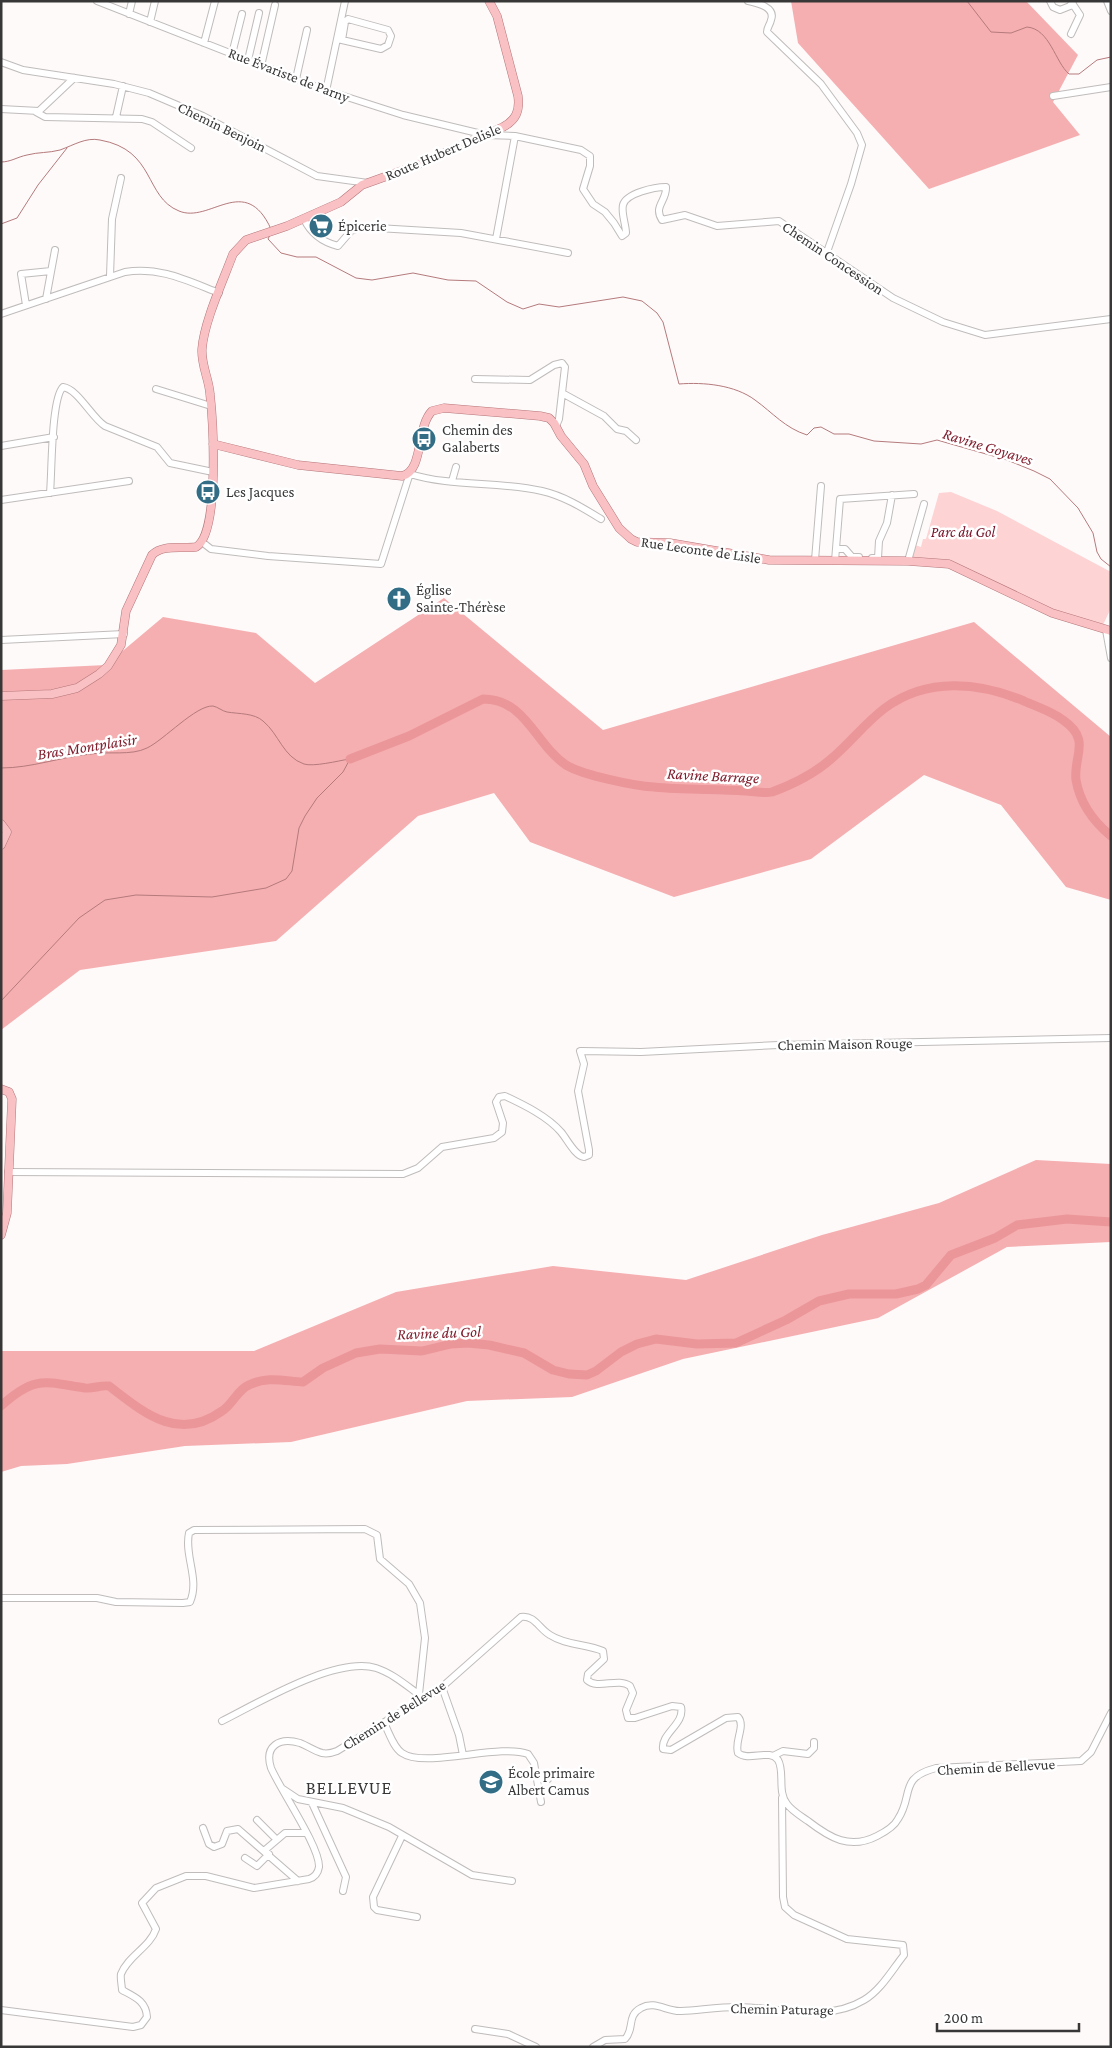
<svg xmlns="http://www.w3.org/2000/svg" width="1112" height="2048" font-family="'Crimson Pro',serif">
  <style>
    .green { fill: #fdd3d4 }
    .forest { fill: #f5afb1 }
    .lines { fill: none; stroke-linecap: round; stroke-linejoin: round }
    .stream { stroke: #b57a7c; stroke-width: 1 }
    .river { stroke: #eb9699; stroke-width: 9 }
    .minor-casing { stroke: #c0bcbc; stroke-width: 8 }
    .major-casing { stroke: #b47679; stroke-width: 9 }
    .minor { stroke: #fff; stroke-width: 6 }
    .major { stroke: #fac1c4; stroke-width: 8 }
    .labels { text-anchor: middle; stroke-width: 5; stroke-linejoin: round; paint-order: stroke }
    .street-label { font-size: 15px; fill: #383737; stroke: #fff }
    .poi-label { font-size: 15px; fill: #383737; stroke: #fff; text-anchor: start }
    .park-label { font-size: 15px; font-style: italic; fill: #751025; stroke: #fff }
    .water-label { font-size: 16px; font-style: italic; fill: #811e2e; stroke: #fff }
    .quarter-label { font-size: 18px; letter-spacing: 1px; fill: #383535; stroke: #fff }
  </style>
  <rect width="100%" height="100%" fill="#fefafa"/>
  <path class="green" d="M 951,492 L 997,511 L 1111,572 L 1111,608 L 1103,625 L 1074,618 L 1042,605 L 959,565 L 911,560 L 915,545 L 921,547 L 923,539 L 926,539 L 939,493 Z"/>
  <path class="forest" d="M 791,1 L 1026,1 L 1078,55 L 1053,102 L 1080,135 L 929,189 L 798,43 Z
    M 444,598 L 603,730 L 974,622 L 1111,737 L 1111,900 L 1066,887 L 1001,805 L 924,775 L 811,859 L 674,897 L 530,842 L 494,793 L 418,816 L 276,941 L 80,970 L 1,1030 L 1,670 L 106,665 L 163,617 L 256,633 L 315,683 Z
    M 1036,1160 L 1111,1164 L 1111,1242 L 1007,1247 L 878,1318 L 683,1359 L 572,1397 L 467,1401 L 291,1442 L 185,1446 L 67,1464 L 21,1466 L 1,1472 L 1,1351 L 254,1351 L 396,1292 L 553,1266 L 686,1280 L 822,1235 L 939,1203 Z"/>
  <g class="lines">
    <path class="stream" d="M 967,1 L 991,32 L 1011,33 L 1027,27 C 1050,29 1055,62 1069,74 L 1079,74 L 1097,60 L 1111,57
      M 1,162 C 11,162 17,157 27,155 C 38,152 49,153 60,150 C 74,145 86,137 100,140 C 156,150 144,197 179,211 C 210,224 245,172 271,229
      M 1,224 L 17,218 L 38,185 L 67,148
      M 270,235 L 268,239 L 281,253 L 297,257 L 316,257 L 356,278 L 372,280 L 413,273 L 448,280 L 476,281 L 507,302 L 523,309 L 539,304 L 559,307 L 623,297 L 642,301 L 657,313 L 663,322 L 679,384 C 704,382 735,385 755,400 C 773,413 785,428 807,435 L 814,428 L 821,427 L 834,434 L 849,434 L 874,441 L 921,444 L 937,440 L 1007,460 L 1034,471 L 1050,479 L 1078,508 L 1093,533 L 1097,552 L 1101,559 L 1111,567
      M 1,768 C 32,768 60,757 91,754 C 108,751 131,756 147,748 C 164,740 196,705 213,706 C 218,707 222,711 227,712 C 239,714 254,713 263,721 C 279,734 283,757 304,764 C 313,767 338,761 349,759
      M 1,1001 L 79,918 L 105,900 L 136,895 L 212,897 L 266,888 L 286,879 L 292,871 L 299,828 L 305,816 L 317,798 L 343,772 L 350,759"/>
    <path class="river" d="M 350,759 L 409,736 L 483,699 C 526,699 535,744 566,765 C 583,775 634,786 654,787 C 684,790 715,789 745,791 C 753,791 764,794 772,792 C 791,785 815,773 831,759 C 850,743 865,723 885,708 C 927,677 979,682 1024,701 C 1037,707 1051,711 1063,720 C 1092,740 1073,756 1076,780 C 1080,803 1094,822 1111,836
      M 1,1406 C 35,1375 45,1382 85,1388 C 93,1389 100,1385 109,1386 C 143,1412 178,1443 222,1411 C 233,1404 237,1390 249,1385 C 267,1376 284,1381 303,1382 L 323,1368 L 356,1353 L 380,1349 L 422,1351 L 451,1344 L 468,1343 L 489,1345 L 524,1353 L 553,1370 L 569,1374 L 587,1375 L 596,1371 L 621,1352 L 637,1344 L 656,1339 L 697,1344 L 736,1343 L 786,1320 L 819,1301 L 849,1294 L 896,1294 L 918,1289 L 926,1285 L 951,1255 L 995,1238 L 1017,1225 L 1067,1219 L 1111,1222"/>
    <defs>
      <path id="minor" d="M 97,1 L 322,89 L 403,115 L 486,135 L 515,136 L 581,150 L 590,156 L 590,166 L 583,189 L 593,204 L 605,212 L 614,223 L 622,236 L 626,233 C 626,225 621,213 623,205 C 626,193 655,187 666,187 C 667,201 653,206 662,220 L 685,215 L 717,226 L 779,221 L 893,298 L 943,322 L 985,335 L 1111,319
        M 748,1 C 757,3 776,7 771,20 C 770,25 767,27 767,32 L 821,84 L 857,133 L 862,145 L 851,184 L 827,252
        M 1050,1 L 1053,7 L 1060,10 L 1070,6 L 1073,1
        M 1107,1 L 1111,11
        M 129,14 L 132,1
        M 150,22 L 155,1
        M 1071,34 L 1080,15 L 1072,3
        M 337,39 L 342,40 L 381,49 L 388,45 L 391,36 L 388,30 L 348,19 L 345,22 L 342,40
        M 204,43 L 215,1
        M 232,54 L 242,14
        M 248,60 L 259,13
        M 1,62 L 23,70 L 114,84 L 149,93 L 203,116 L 317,176 L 368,183
        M 261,66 L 275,5
        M 296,79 L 307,30
        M 326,91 L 345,1
        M 1053,96 L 1111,87
        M 1,109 L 39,111 L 74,78
        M 36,112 L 45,117 L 142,119 L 152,122 L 191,148
        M 116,117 L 123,86
        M 304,219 C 311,234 322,242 338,246 L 351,231 L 361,227 L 461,233 L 568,253
        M 496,239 L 515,136
        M 110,276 L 112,219 L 121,178
        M 46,299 L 55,250
        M 26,305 L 21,274 L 51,271
        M 1,314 L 125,272 C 159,266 188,281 219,293
        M 475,379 L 530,380 L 554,365 L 562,363 L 565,367 L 559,419 L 556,426
        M 156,389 L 211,406
        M 562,393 L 604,416 L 617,429 L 626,431 L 636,440
        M 1,446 L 54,437
        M 410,474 C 452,487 499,481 542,491 C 564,496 583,508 601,519
        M 452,481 L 456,467
        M 50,493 C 52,472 51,399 63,387 C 78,389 92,418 105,426 L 157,447 L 170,463 L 213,472
        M 1,500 L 129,481
        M 202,542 L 211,549 L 268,556 L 381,564 L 410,473
        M 836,549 L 845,549 L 852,557 L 859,557
        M 872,558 L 878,558 L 879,541 L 887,523 L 892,495
        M 815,560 L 821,486
        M 835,561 L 840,499 L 914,494
        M 908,561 L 924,504
        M 1106,630 L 1111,658
        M 1,640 L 124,634
        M 8,1172 L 403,1174 L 418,1168 L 442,1147 L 494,1138 L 502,1132 L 503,1123 L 496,1102 L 499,1097 L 505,1096 C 524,1105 547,1116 561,1132 C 567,1139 575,1156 584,1157 L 589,1155 L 589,1150 L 578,1091 L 584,1064 L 580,1051 L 582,1051 L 641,1052 L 778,1045 L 1111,1038
        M 1,1598 L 97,1598 L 116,1602 L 183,1603 L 190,1602 C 200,1579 184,1556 189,1533 L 194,1530 L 365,1529 L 377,1535 L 380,1559 L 409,1584 L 420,1603 L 425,1638 L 419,1694
        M 442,1687 L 459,1735 L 463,1755
        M 222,1721 C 258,1703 336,1656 376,1668 C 392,1673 407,1686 421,1696
        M 384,1723 C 389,1732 393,1747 402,1753 C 425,1769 500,1743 528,1754 L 534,1763 L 541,1802
        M 773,1756 L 783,1751 L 808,1754 L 814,1748 L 814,1742
        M 537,1779 L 548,1779
        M 283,1789 L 298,1799 L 343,1808 L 389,1827 L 472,1875 L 512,1881
        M 312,1803 L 346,1877 L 343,1891
        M 257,1820 L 276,1839
        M 203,1828 L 209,1844 L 214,1847 L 222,1844 L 227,1831 L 238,1829 L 298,1881
        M 402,1836 L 373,1897 L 374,1907 L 377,1910 L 417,1917
        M 265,1850 L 285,1833 L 305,1833
        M 245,1858 L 257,1866 L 269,1854
        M 1,2010 L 133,2027 L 141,2025 L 147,2017 C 146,2001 135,1997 122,1990 C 122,1986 120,1978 121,1974 C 128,1956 150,1947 156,1929 L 142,1903 L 156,1888 L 186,1876 L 206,1876 L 254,1888 L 309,1879 C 315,1877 318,1873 319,1867 C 320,1847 281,1791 271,1768 C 264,1746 279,1737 300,1743 C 308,1746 314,1751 322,1753 C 327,1754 332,1753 337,1751 L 442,1687 L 521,1617 C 535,1615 539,1629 550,1635 C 565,1645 586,1644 603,1651 L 604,1659 L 588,1674 L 587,1680 C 598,1690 618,1677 630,1686 L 633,1693 L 626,1710 L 628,1718 L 635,1718 L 672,1706 L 681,1707 C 685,1724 661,1733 663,1749 L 671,1750 L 726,1718 L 738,1717 C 746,1726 734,1741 738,1753 C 749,1762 770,1748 778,1760 C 785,1771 777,1792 787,1804 C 792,1811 801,1816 808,1821 C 830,1838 850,1850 877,1836 C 885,1832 894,1827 898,1819 C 914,1795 898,1778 936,1768 L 1081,1761 L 1091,1752 L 1111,1713
        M 475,2029 L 508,2034 L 536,2047
        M 593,2047 L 605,2040 L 625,2039 C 635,2029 626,2016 641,2008 C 655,2000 667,2012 681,2011 C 700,2010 718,2007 738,2007 C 779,2007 826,2023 864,2000 C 881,1990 892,1970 904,1955 L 903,1945 L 847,1939 L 794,1915 L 785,1907 L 783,1897 L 782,1798"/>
      <path id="major" d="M 213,444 L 298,465 L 402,476 C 424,471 416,427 432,411 L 444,408 L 540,416 L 549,418 L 554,423 L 561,436 L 584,464 L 593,486 L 619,528 L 631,539 L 637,542 L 670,543 L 769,560 L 908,561 L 949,564 L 1052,613 L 1111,631
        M 1,696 L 52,694 L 77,688 L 99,674 L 108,666 L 121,645 L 126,611 L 152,555 C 163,544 181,549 196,547 C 220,534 213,421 210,394 C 209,379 201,365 202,349 C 204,322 223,281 233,254 L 246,240 L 287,226 L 341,202 L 362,185 L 415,166 L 503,127 C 516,120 520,111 518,96 L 497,16 L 489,1
        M 1,824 L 7,832 L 1,845
        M 1,1089 L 9,1092 L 12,1099 L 7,1213 L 1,1235"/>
    </defs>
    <use href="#minor" class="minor-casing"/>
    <use href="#major" class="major-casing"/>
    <use href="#minor" class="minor"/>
    <use href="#major" class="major"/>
  </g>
  <defs>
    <symbol id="supermarket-disc" viewBox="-11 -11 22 22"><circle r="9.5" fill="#326d85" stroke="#fff"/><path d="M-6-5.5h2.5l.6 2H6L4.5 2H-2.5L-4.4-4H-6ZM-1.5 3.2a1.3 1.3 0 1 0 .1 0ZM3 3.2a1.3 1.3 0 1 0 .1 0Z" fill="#fff"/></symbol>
    <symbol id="bus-disc" viewBox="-11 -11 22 22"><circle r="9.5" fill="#326d85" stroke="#fff"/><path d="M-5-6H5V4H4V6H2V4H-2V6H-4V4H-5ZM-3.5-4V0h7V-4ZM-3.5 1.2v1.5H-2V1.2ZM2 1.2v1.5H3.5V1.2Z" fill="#fff"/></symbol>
    <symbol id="church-disc" viewBox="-11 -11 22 22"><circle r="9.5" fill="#326d85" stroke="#fff"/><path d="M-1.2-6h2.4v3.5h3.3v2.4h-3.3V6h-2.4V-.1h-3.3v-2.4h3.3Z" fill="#fff"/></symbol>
    <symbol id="school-disc" viewBox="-11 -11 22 22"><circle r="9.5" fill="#326d85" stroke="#fff"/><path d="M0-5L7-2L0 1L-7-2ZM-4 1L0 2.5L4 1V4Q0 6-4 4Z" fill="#fff"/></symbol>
  </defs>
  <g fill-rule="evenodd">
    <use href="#supermarket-disc" x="307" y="212" width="28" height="28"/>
    <use href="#bus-disc" x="410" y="425" width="28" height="28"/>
    <use href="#bus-disc" x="194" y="478" width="28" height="28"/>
    <use href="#church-disc" x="385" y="585" width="28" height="28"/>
    <use href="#school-disc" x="477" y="1768" width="28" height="28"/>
  </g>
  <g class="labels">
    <g class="street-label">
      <text transform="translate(289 75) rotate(21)" y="5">Rue Évariste de Parny</text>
      <text transform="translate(222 127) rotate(26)" y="5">Chemin Benjoin</text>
      <text transform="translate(443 152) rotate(-23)" y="5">Route Hubert Delisle</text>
      <text transform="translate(833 258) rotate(34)" y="5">Chemin Concession</text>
      <text transform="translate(701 550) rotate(8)" y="5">Rue Leconte de Lisle</text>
      <text transform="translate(845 1044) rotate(-1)" y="5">Chemin Maison Rouge</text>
      <text transform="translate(394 1715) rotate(-32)" y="5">Chemin de Bellevue</text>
      <text transform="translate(996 1767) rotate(-3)" y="5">Chemin de Bellevue</text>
      <text transform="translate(782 2009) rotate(1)" y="5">Chemin Paturage</text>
    </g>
    <g class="poi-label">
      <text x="338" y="231">Épicerie</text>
      <text x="442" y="435">Chemin des<tspan x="442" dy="17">Galaberts</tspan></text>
      <text x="226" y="497">Les Jacques</text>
      <text x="416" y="595">Église<tspan x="416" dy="17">Sainte-Thérèse</tspan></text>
      <text x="508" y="1778">École primaire<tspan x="508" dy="17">Albert Camus</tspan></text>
    </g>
    <g class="park-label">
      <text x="963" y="537">Parc du Gol</text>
    </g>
    <g class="water-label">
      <text transform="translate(988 446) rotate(17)" y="6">Ravine Goyaves</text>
      <text transform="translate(87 746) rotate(-9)" y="6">Bras Montplaisir</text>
      <text transform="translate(713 775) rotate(3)" y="6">Ravine Barrage</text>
      <text transform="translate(439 1332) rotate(-2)" y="6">Ravine du Gol</text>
    </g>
    <g class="quarter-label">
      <text x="349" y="1794">BELLEVUE</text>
    </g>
  </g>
  <rect width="1112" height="2048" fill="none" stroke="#383737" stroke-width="5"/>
  <path d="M937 2023v8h142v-8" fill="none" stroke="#383737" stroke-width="2.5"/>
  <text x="944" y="2023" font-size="15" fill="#383737" stroke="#ffffff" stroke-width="4" paint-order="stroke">200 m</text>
</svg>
